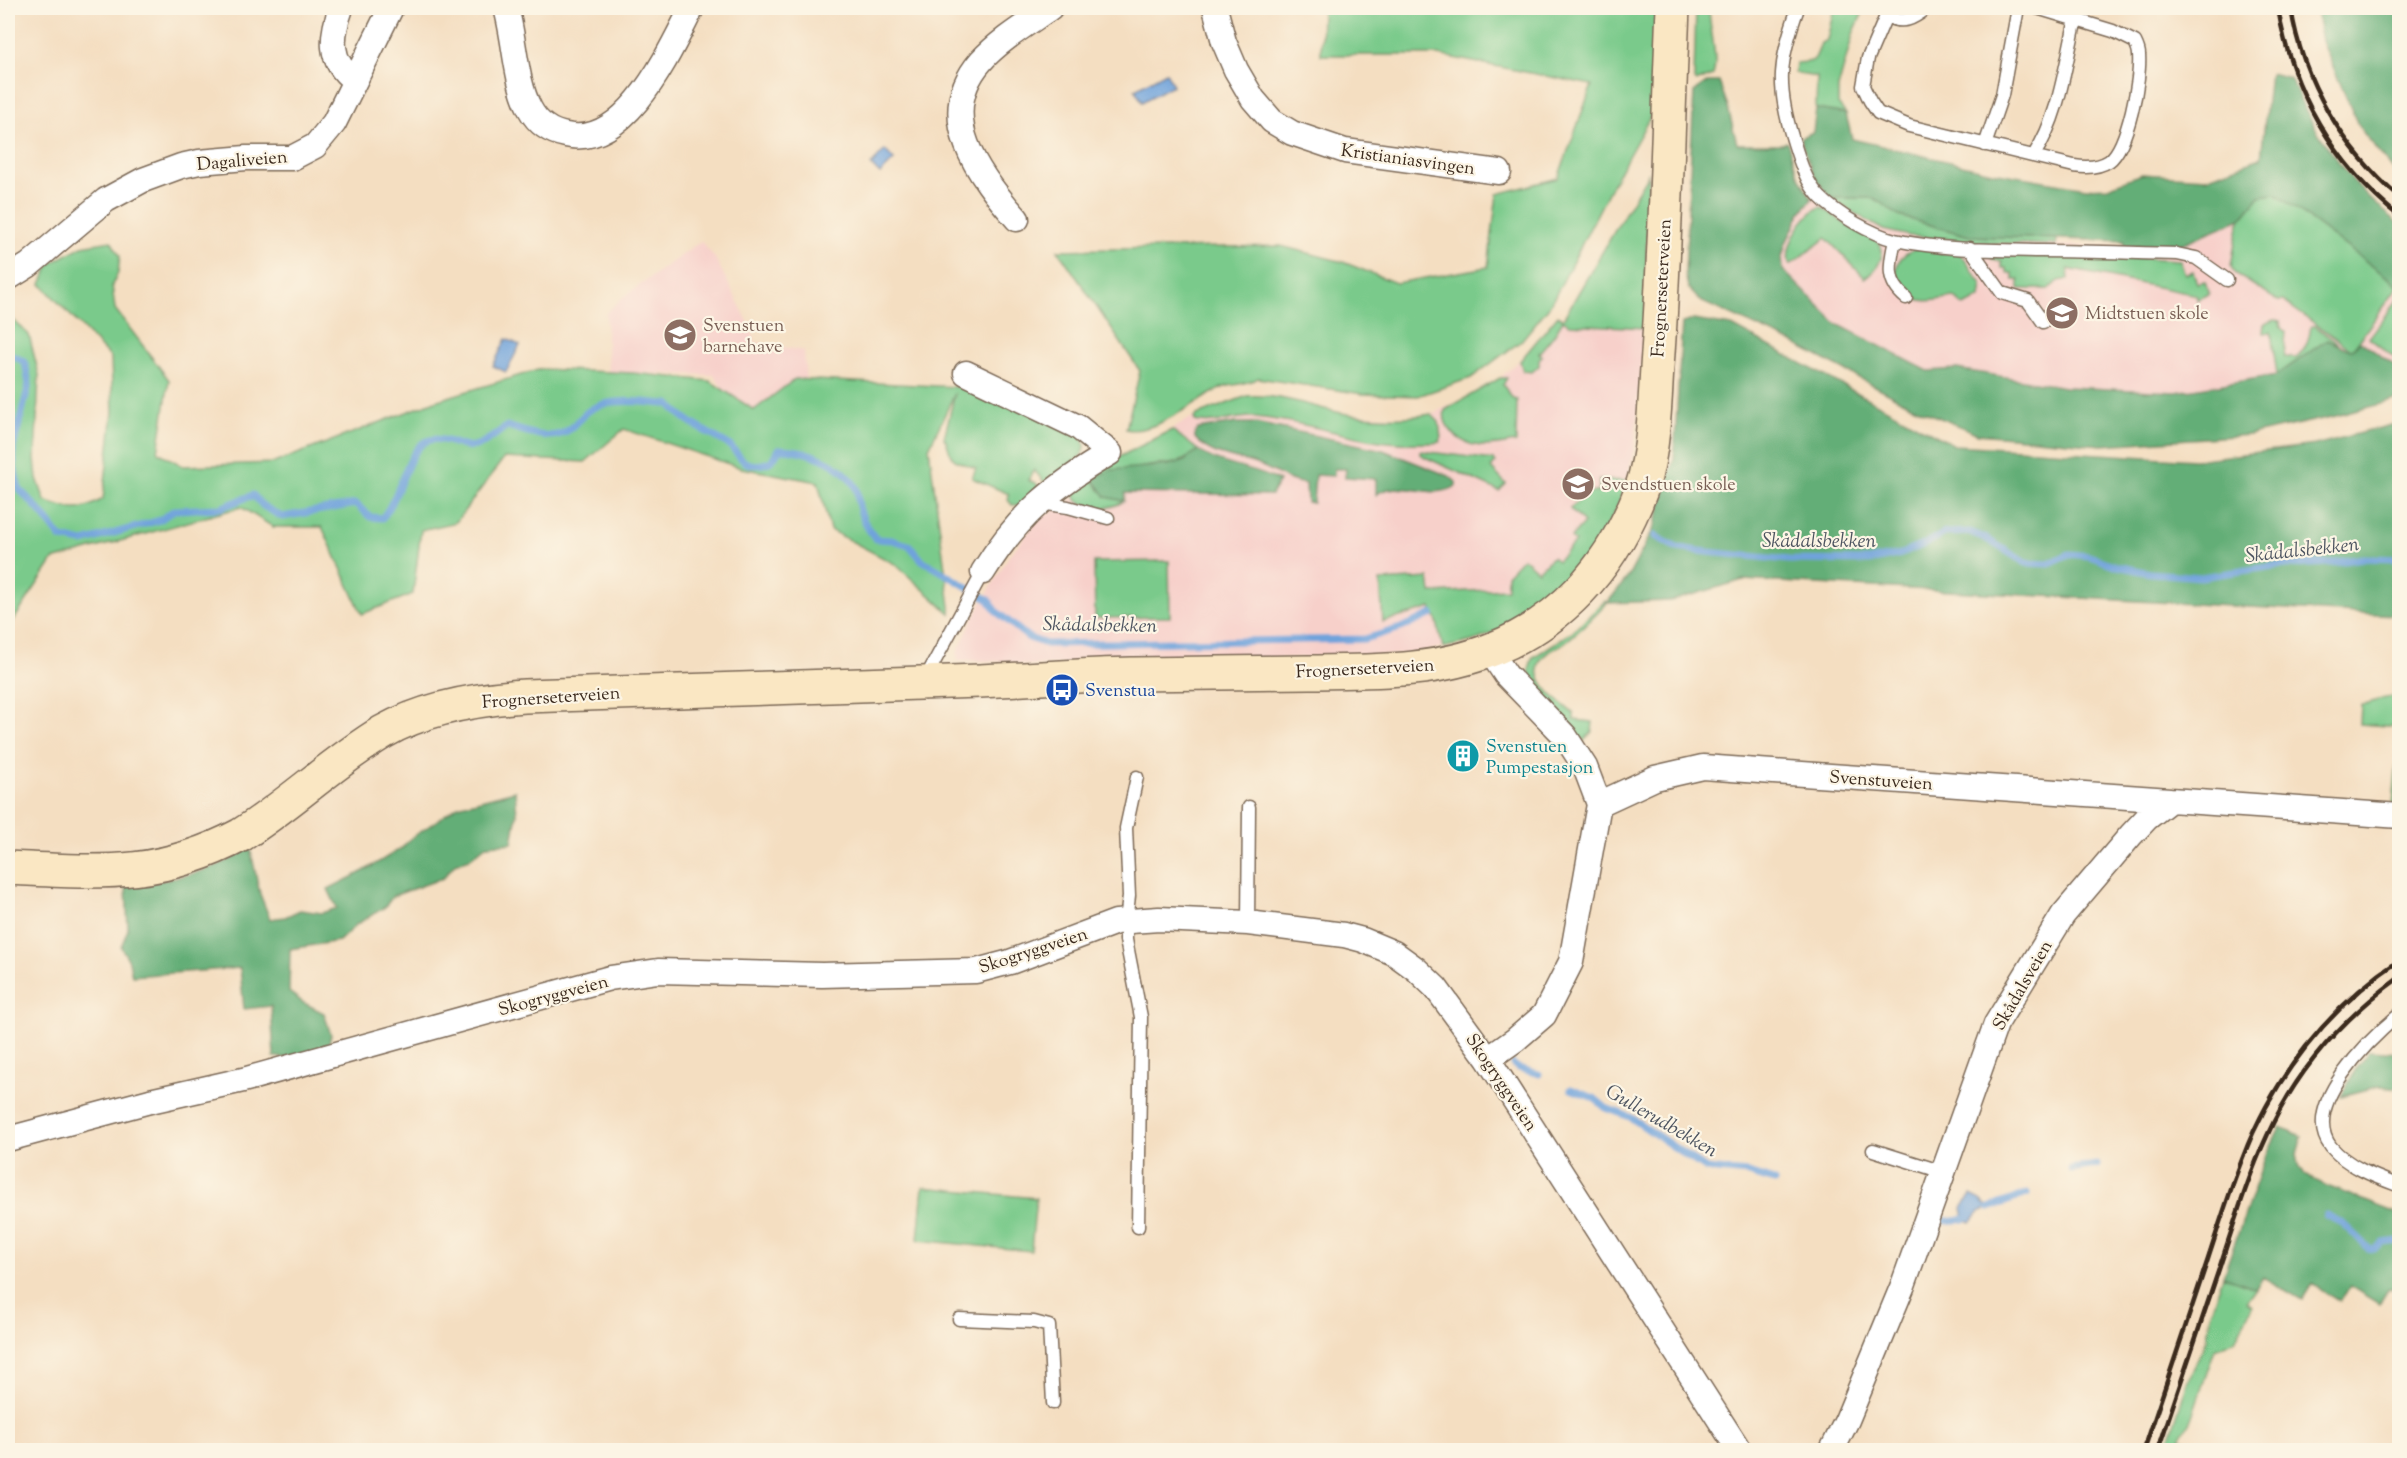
<svg xmlns="http://www.w3.org/2000/svg" width="2407" height="1458" font-family="'Sorts Mill Goudy',serif">
  <style>
    .built { fill: #f7d0ca }
    .green { fill: #7aca8b; stroke: #5a7a54; stroke-width: 1.5 }
    .forest { fill: #63ae77; stroke: #4f6c4a; stroke-width: 1.5 }
    .water { fill: #6fa3db; stroke: #55667c; stroke-width: 1.5 }
    .lines { fill: none; stroke-linecap: round; stroke-linejoin: round }
    .stream { stroke: #6fa3db; stroke-width: 7 }
    .lane-casing { stroke: #7c6957; stroke-width: 15 }
    .street-casing { stroke: #7c6957; stroke-width: 27 }
    .secondary-casing { stroke: #7c6957; stroke-width: 36 }
    .lane { stroke: #fff; stroke-width: 12 }
    .street { stroke: #fff; stroke-width: 24 }
    .secondary { stroke: #fae7c3; stroke-width: 33 }
    .rail { stroke: #3b2a1e; stroke-width: 4.5 }
    .labels { text-anchor: middle; stroke-width: 4.5; stroke-linejoin: round; paint-order: stroke }
    .street-label { font-size: 18px; fill: #3b2a1e; stroke: #fcf5e5 }
    .education-label { font-size: 18px; fill: #785e54; stroke: #fcf5e5; text-anchor: start }
    .transit-label { font-size: 18px; fill: #164399; stroke: #fcf5e5; text-anchor: start }
    .culture-label { font-size: 18px; fill: #0d838f; stroke: #fcf5e5; text-anchor: start }
    .water-label { font-size: 20px; font-style: italic; fill: #4d5460; stroke: #fcf5e5 }
  </style>
  <rect width="100%" height="100%" fill="#fcf5e5"/>
  <filter id="ink" filterUnits="userSpaceOnUse"><feTurbulence type="fractalNoise" baseFrequency=".0167" numOctaves="2"/><feDisplacementMap in="SourceGraphic" scale="12" xChannelSelector="R" yChannelSelector="G"/><feConvolveMatrix kernelMatrix="1 2 1 2 8 2 1 2 1" color-interpolation-filters="sRGB"/></filter>
  <filter id="wash" filterUnits="userSpaceOnUse"><feTurbulence type="fractalNoise" baseFrequency=".008" numOctaves="4" result="noise"/><feDisplacementMap in="SourceGraphic" scale="24" xChannelSelector="R" yChannelSelector="G"/><feGaussianBlur stdDeviation="1.35" result="paint"/><feColorMatrix in="noise" values="0 0 0 0 0 0 0 0 0 0 0 0 0 0 0 0 0 1.4 0 .05"/><feComposite in="paint" operator="in"/></filter>
  <g filter="url(#wash)">
    <rect width="100%" height="100%" fill="#f4dec1"/>
    <path class="built" d="M 1822,188 L 1844,207 L 1883,230 L 1896,233 L 1990,243 L 2172,248 L 2286,199 L 2399,286 L 2399,369 L 2360,342 L 2352,350 L 2277,375 L 2176,392 L 2065,387 L 1957,369 L 1928,371 L 1837,324 L 1783,270 L 1782,257 L 1792,229 L 1801,212 Z
      M 701,241 L 715,258 L 751,327 L 755,342 L 804,351 L 809,425 L 746,426 L 714,375 L 608,372 L 606,313 L 622,298 Z
      M 1558,315 L 1569,324 L 1645,328 L 1635,442 L 1627,481 L 1620,504 L 1478,639 L 1420,652 L 1391,655 L 1028,665 L 994,661 L 958,660 L 957,653 L 976,613 L 1009,556 L 1033,526 L 1041,518 L 1074,498 L 1074,492 L 1119,457 L 1197,415 L 1247,396 L 1277,396 L 1347,414 L 1406,417 L 1431,414 L 1474,394 L 1500,378 L 1533,348 Z"/>
    <path class="green" d="M 1322,8 L 1659,8 L 1654,110 L 1612,185 L 1561,285 L 1548,308 L 1521,341 L 1471,378 L 1418,396 L 1363,394 L 1258,378 C 1248,385 1234,383 1222,388 C 1196,400 1153,436 1126,429 L 1140,371 L 1058,250 L 1281,246 L 1343,262 L 1396,283 L 1488,267 L 1497,194 L 1558,178 L 1592,85 L 1438,55 L 1321,55 Z
      M 1696,8 L 1709,8 C 1709,28 1719,58 1713,75 L 1696,82 L 1694,80 Z
      M 1834,8 L 1865,8 L 1853,34 L 1838,88 L 1838,104 L 1846,114 L 1816,109 L 1817,77 L 1798,74 L 1795,72 L 1796,63 C 1815,61 1814,64 1821,43 L 1827,40 Z
      M 1648,174 L 1645,328 L 1569,324 L 1563,320 L 1554,335 L 1539,353 L 1542,356 L 1539,359 L 1539,366 L 1532,372 L 1523,371 L 1520,361 L 1558,315 L 1563,319 Z
      M 2276,194 L 2399,286 L 2352,350 L 2283,301 L 2278,301 L 2234,273 L 2231,266 L 2238,226 L 2241,219 L 2260,196 Z
      M 1832,198 L 1874,198 L 1899,216 L 1969,236 L 2057,239 L 2056,245 L 1990,243 L 1910,236 L 1883,230 L 1844,207 Z
      M 1821,207 C 1831,212 1839,221 1849,226 C 1857,231 1867,233 1875,239 C 1890,251 1878,270 1865,278 L 1826,238 L 1790,265 C 1782,249 1804,212 1821,207 Z
      M 111,241 L 120,256 L 118,273 L 112,285 L 115,309 L 169,380 L 158,452 L 183,466 L 274,463 L 438,400 L 541,369 L 633,373 L 710,381 L 754,410 L 795,379 L 958,387 L 963,380 L 1078,433 C 1080,437 1084,442 1085,446 C 1086,458 1055,477 1046,484 L 1034,470 L 1028,480 L 1036,483 L 1040,489 L 1021,505 L 1012,505 L 1008,500 L 1009,494 L 972,478 L 976,468 C 969,465 956,463 952,457 C 948,451 949,444 944,438 L 955,393 L 929,448 L 951,614 L 895,564 L 830,530 L 818,482 L 741,468 L 624,429 L 585,462 L 504,458 L 456,522 L 421,530 L 413,594 L 362,614 L 322,527 L 273,527 L 241,507 L 53,560 L 8,629 L 8,315 L 29,335 L 39,375 L 35,459 L 37,478 L 45,501 C 71,510 78,514 103,499 L 113,412 L 111,358 L 41,284 L 50,264 L 82,246 Z
      M 1920,248 L 1960,253 L 1982,284 L 1980,298 L 1964,306 L 1954,297 C 1943,298 1932,303 1920,300 C 1891,293 1886,254 1920,248 Z
      M 1992,255 L 2113,256 L 2180,260 L 2185,274 L 2193,271 L 2197,283 L 2205,281 L 2209,294 L 2197,300 L 2197,295 L 2068,269 L 2068,279 L 2059,281 L 2048,289 L 2019,289 L 2019,280 L 2013,280 L 2013,273 L 2007,273 L 2007,268 L 2002,268 L 2002,262 L 1992,260 Z
      M 2399,298 L 2399,361 L 2369,338 Z
      M 2275,320 L 2280,321 L 2281,328 L 2286,332 L 2284,357 L 2296,358 C 2306,351 2310,336 2311,326 L 2315,326 L 2341,346 L 2327,340 L 2277,375 L 2271,332 L 2263,333 L 2264,324 Z
      M 1500,378 L 1507,378 L 1503,385 L 1513,399 L 1517,400 L 1516,442 C 1493,446 1469,452 1452,432 C 1446,425 1443,419 1445,410 Z
      M 1247,396 C 1284,394 1312,408 1347,414 C 1374,418 1404,419 1431,414 L 1439,422 L 1441,439 L 1440,442 C 1434,443 1428,443 1421,443 C 1364,446 1311,421 1254,417 C 1236,416 1211,426 1195,421 L 1194,418 L 1197,415 Z
      M 1172,430 L 1198,450 C 1176,468 1170,462 1144,467 C 1127,470 1110,475 1093,479 C 1100,494 1108,497 1124,501 C 1108,511 1092,510 1076,500 L 1074,492 L 1077,485 L 1119,457 Z
      M 1421,451 L 1494,460 L 1496,462 L 1491,468 L 1506,484 L 1499,491 L 1425,457 L 1421,454 Z
      M 1599,480 L 1627,481 C 1604,553 1550,612 1479,639 C 1467,643 1454,645 1443,648 L 1436,618 L 1431,608 L 1383,622 L 1380,581 L 1429,578 L 1431,593 L 1507,589 L 1507,575 L 1523,558 L 1538,571 L 1552,557 L 1557,561 L 1575,542 L 1571,538 L 1584,523 L 1570,509 L 1586,492 L 1599,492 Z
      M 1169,561 L 1170,617 L 1095,618 L 1094,562 Z
      M 1605,601 L 1607,603 C 1593,618 1578,633 1561,645 C 1555,649 1546,652 1542,658 C 1527,679 1560,702 1574,714 L 1574,720 L 1593,722 L 1592,732 L 1584,741 L 1534,686 L 1529,670 L 1532,658 L 1573,631 Z
      M 2399,694 L 2399,727 L 2360,724 L 2361,705 Z
      M 2399,735 L 2399,806 L 2393,805 Z
      M 923,1187 L 1036,1198 L 1031,1251 L 918,1240 Z
      M 2223,1276 L 2256,1288 L 2246,1302 L 2252,1306 L 2235,1340 L 2215,1349 L 2191,1419 L 2180,1439 L 2188,1442 L 2186,1450 L 2166,1450 L 2187,1384 L 2207,1337 L 2211,1311 Z"/>
    <path class="forest" d="M 2316,8 L 2399,8 L 2399,177 L 2359,127 L 2322,41 Z
      M 2270,73 L 2290,78 C 2314,133 2350,187 2399,223 L 2399,286 L 2276,194 L 2260,196 L 2241,219 L 2172,248 L 2124,247 L 2124,241 L 1969,236 L 1899,216 L 1874,198 L 1832,198 C 1814,182 1808,161 1800,138 L 1813,132 L 1816,109 L 1846,114 L 1852,139 L 1992,172 L 2086,188 L 2108,187 L 2141,174 L 2206,178 L 2261,158 Z
      M 1708,82 L 1719,82 L 1727,104 L 1737,144 L 1782,144 L 1787,142 L 1798,175 L 1812,199 L 1801,212 L 1786,243 L 1782,257 L 1783,270 L 1837,324 L 1928,371 L 1957,369 L 2065,387 L 2176,392 L 2277,375 L 2327,340 L 2351,350 L 2360,341 L 2399,369 L 2399,399 L 2336,416 L 2249,435 L 2102,445 L 1978,434 L 1910,405 L 1793,343 L 1700,301 L 1688,288 L 1685,273 L 1694,92 Z
      M 1693,320 L 1732,326 L 1954,445 L 2195,460 L 2315,445 L 2399,423 L 2399,627 L 2396,627 L 2396,615 L 1743,580 L 1671,601 L 1607,603 L 1628,577 L 1655,526 L 1674,459 L 1682,323 Z
      M 1236,423 L 1256,423 L 1383,450 L 1449,476 L 1456,482 L 1456,486 C 1434,502 1397,477 1376,495 L 1376,479 L 1345,477 L 1346,469 L 1334,469 L 1334,476 L 1315,475 L 1313,503 L 1307,502 L 1306,484 C 1288,482 1277,472 1261,466 C 1240,457 1211,458 1195,438 L 1195,433 L 1198,429 Z
      M 1198,450 C 1221,467 1253,467 1279,481 L 1271,495 L 1125,493 L 1124,501 L 1106,497 L 1093,479 L 1111,470 L 1168,465 L 1184,461 Z
      M 515,791 L 517,814 L 512,843 L 487,845 L 469,859 L 455,864 L 443,878 L 393,896 L 385,907 L 357,924 L 339,941 L 290,949 L 289,992 L 304,1003 L 324,1013 L 331,1035 L 328,1046 L 285,1058 L 274,1057 L 271,1006 L 244,1009 L 240,968 L 132,976 L 129,961 L 121,947 L 128,929 L 126,887 C 169,879 215,874 250,847 L 260,894 L 270,919 L 285,917 L 300,910 L 322,913 L 337,908 L 328,889 L 364,871 L 402,848 L 410,839 L 458,806 Z
      M 2369,1051 L 2399,1053 L 2399,1088 L 2380,1086 L 2341,1096 L 2357,1067 Z
      M 2280,1127 L 2302,1136 L 2297,1154 L 2299,1165 L 2305,1175 L 2327,1186 L 2399,1214 L 2399,1294 L 2389,1288 L 2379,1304 L 2350,1286 L 2340,1302 L 2312,1284 L 2302,1300 L 2263,1277 L 2256,1288 L 2223,1276 L 2265,1158 Z"/>
    <path class="water" d="M 1166,72 L 1173,85 L 1142,102 L 1135,89 Z
      M 885,150 L 894,160 L 880,174 L 871,165 Z
      M 506,339 L 520,345 L 506,372 L 493,366 Z
      M 1971,1195 L 1981,1200 L 1989,1208 L 1979,1212 L 1971,1222 L 1964,1219 L 1962,1208 Z"/>
    <g class="lines">
      <path class="stream" d="M 8,353 L 25,362 L 29,384 L 13,448 L 14,467 L 19,489 L 42,513 L 61,538 L 83,542 L 160,520 L 174,510 L 220,508 L 253,495 L 263,506 L 282,517 L 356,504 L 370,517 L 382,518 C 399,500 407,451 425,442 C 442,433 460,450 475,446 C 487,443 497,433 507,426 C 528,432 555,445 573,426 C 582,418 586,410 598,406 C 620,398 647,403 669,404 C 686,422 705,431 726,443 C 742,453 738,468 763,464 C 773,462 775,457 779,449 C 805,449 844,463 856,488 C 858,492 857,496 858,501 C 860,515 867,529 876,539 L 892,540 L 909,545 L 922,560 L 989,600 L 997,612 L 1029,638 L 1046,644 L 1365,639 L 1401,628 L 1432,614
        M 1655,536 L 1677,548 L 1707,552 L 1789,560 L 1869,561 L 1901,554 L 1925,544 L 1945,533 L 1970,532 L 1985,538 L 2026,563 L 2049,564 L 2069,554 L 2089,556 L 2117,566 L 2150,573 L 2201,577 L 2275,566 L 2330,563 L 2363,558 L 2400,559
        M 1513,1064 L 1518,1068 L 1539,1074
        M 1571,1089 L 1594,1098 L 1606,1108 L 1630,1117 L 1706,1169 L 1748,1173 L 1774,1181
        M 2071,1169 L 2097,1165
        M 1989,1208 L 2027,1194
        M 2326,1215 L 2342,1223 L 2368,1248 L 2374,1249 L 2383,1243 L 2400,1241
        M 1945,1221 L 1964,1219"/>
    </g>
  </g>
  <g filter="url(#ink)">
    <g class="lines">
      <defs>
        <path id="lane" d="M 1798,8 C 1779,61 1776,85 1793,140 C 1799,159 1806,183 1820,197 C 1838,215 1871,234 1895,240 C 1942,250 1992,250 2040,251 C 2086,251 2131,253 2177,254 L 2196,258 L 2227,280
          M 1927,8 C 1913,19 1903,25 1886,16 L 1868,58 L 1863,86 L 1870,101 L 1878,113 L 1909,126 L 2074,166 C 2086,168 2098,168 2109,161 C 2128,147 2141,78 2139,55 C 2139,51 2137,46 2135,42 L 2113,31 L 2037,8
          M 1985,145 L 2002,95 L 2018,8
          M 2034,155 C 2060,115 2065,65 2076,19
          M 1895,240 C 1890,263 1885,281 1906,298
          M 1970,248 L 2002,293 L 2028,301 L 2043,322
          M 1040,503 L 1068,507 L 1108,518
          M 925,679 L 983,572
          M 1137,777 L 1126,828 L 1129,896 L 1126,921 L 1126,940 L 1141,1017 L 1138,1227
          M 1248,923 L 1249,807
          M 2400,1014 C 2371,1038 2299,1106 2331,1147 C 2348,1167 2376,1177 2400,1186
          M 1873,1150 L 1943,1172
          M 959,1319 L 1034,1322 L 1049,1326 L 1053,1403"/>
        <path id="street" d="M 341,8 C 331,36 328,61 354,80
          M 506,8 C 515,39 515,81 530,109 C 538,124 550,132 566,135 C 627,149 670,50 692,8
          M 1215,8 L 1224,42 L 1236,70 L 1253,99 L 1272,121 L 1292,133 L 1345,151 L 1499,172
          M 1017,219 C 979,176 933,116 981,61 C 1000,40 1027,24 1050,8
          M 8,278 L 29,265 L 106,200 L 143,180 L 181,166 L 199,162 L 246,158 L 292,158 L 315,146 L 334,123 L 391,8
          M 966,373 L 1078,427 L 1110,453 C 1054,486 1018,515 983,572
          M 1599,804 L 1655,778 L 1703,767 L 2170,800
          M 1488,1059 L 1515,1040 L 1544,1015 L 1571,962 L 1599,804 L 1585,767 L 1565,736 L 1506,675 L 1490,651
          M 8,1139 L 150,1101 L 243,1080 L 610,978 L 658,971 L 822,975 L 976,971 L 1010,962 L 1116,922 L 1159,919 L 1248,923 L 1344,935 L 1363,940 L 1394,953 L 1416,969 L 1436,988 L 1488,1059 L 1739,1450
          M 1832,1450 L 1847,1420 L 1903,1285 L 1996,1024 L 2063,915 L 2131,835 L 2147,818 L 2170,800 L 2400,816"/>
        <path id="secondary" d="M 8,868 C 98,872 158,879 241,835 C 290,804 333,762 383,732 C 425,708 477,699 525,696 C 677,690 829,686 980,681 C 1031,679 1082,675 1132,674 C 1191,673 1250,673 1310,672 C 1371,671 1435,673 1493,649 C 1561,622 1608,569 1636,503 C 1656,457 1654,402 1658,353 C 1666,238 1668,123 1673,8"/>
      </defs>
      <use href="#lane" class="lane-casing"/>
      <use href="#street" class="street-casing"/>
      <use href="#secondary" class="secondary-casing"/>
      <use href="#lane" class="lane"/>
      <use href="#street" class="street"/>
      <use href="#secondary" class="secondary"/>
      <path class="rail" d="M 2278,8 C 2291,90 2334,165 2400,217
        M 2291,8 C 2302,81 2344,150 2400,198
        M 2144,1450 C 2165,1389 2185,1327 2206,1265 C 2218,1229 2229,1192 2243,1157 C 2273,1078 2329,1007 2400,960
        M 2158,1450 C 2178,1390 2199,1329 2219,1269 C 2234,1224 2247,1179 2267,1136 C 2296,1071 2343,1018 2400,977"/>
    </g>
  </g>
  <defs>
    <symbol id="school-disc" viewBox="-11 -11 22 22"><circle r="9.5" fill="#8d6e63" stroke="#fcf5e5"/><path d="M0-5L7-2L0 1L-7-2ZM-4 1L0 2.5L4 1V4Q0 6-4 4Z" fill="#fff"/></symbol>
    <symbol id="bus-disc" viewBox="-11 -11 22 22"><circle r="9.5" fill="#1a4fb4" stroke="#fcf5e5"/><path d="M-5-6H5V4H4V6H2V4H-2V6H-4V4H-5ZM-3.5-4V0h7V-4ZM-3.5 1.2v1.5H-2V1.2ZM2 1.2v1.5H3.5V1.2Z" fill="#fff"/></symbol>
    <symbol id="building-disc" viewBox="-11 -11 22 22"><circle r="9.5" fill="#0f9aa8" stroke="#fcf5e5"/><path d="M-4-6H4V6H1V3H-1V6H-4ZM-2.5-4.3h1.7v1.8h-1.7ZM.8-4.3h1.7v1.8H.8ZM-2.5-1h1.7V.8h-1.7ZM.8-1h1.7V.8H.8Z" fill="#fff"/></symbol>
  </defs>
  <g fill-rule="evenodd">
    <use href="#school-disc" x="2043" y="294" width="38" height="38"/>
    <use href="#school-disc" x="661" y="316" width="38" height="38"/>
    <use href="#school-disc" x="1559" y="465" width="38" height="38"/>
    <use href="#bus-disc" x="1043" y="671" width="38" height="38"/>
    <use href="#building-disc" x="1444" y="737" width="38" height="38"/>
  </g>
  <g class="labels">
    <g class="street-label">
      <text transform="translate(1408 159) rotate(8)" y="6">Kristianiasvingen</text>
      <text transform="translate(242 160) rotate(-5)" y="6">Dagaliveien</text>
      <text transform="translate(1661 288) rotate(-87)" y="6">Frognerseterveien</text>
      <text transform="translate(1365 668) rotate(-3)" y="6">Frognerseterveien</text>
      <text transform="translate(551 697) rotate(-4)" y="6">Frognerseterveien</text>
      <text transform="translate(1881 780) rotate(4)" y="6">Svenstuveien</text>
      <text transform="translate(1033 950) rotate(-18)" y="6">Skogryggveien</text>
      <text transform="translate(2022 985) rotate(-60)" y="6">Skådalsveien</text>
      <text transform="translate(553 995) rotate(-15)" y="6">Skogryggveien</text>
      <text transform="translate(1502 1082) rotate(56)" y="6">Skogryggveien</text>
    </g>
    <g class="education-label">
      <text x="2085" y="319">Midtstuen skole</text>
      <text x="703" y="331">Svenstuen<tspan x="703" dy="21">barnehave</tspan></text>
      <text x="1601" y="490">Svendstuen skole</text>
    </g>
    <g class="transit-label">
      <text x="1085" y="696">Svenstua</text>
    </g>
    <g class="culture-label">
      <text x="1486" y="752">Svenstuen<tspan x="1486" dy="21">Pumpestasjon</tspan></text>
    </g>
    <g class="water-label">
      <text x="1819" y="547">Skådalsbekken</text>
      <text transform="translate(2302 549) rotate(-6)" y="7">Skådalsbekken</text>
      <text transform="translate(1100 624) rotate(1)" y="7">Skådalsbekken</text>
      <text transform="translate(1662 1120) rotate(30)" y="7">Gullerudbekken</text>
    </g>
  </g>
  <rect width="2407" height="1458" fill="none" stroke="#fcf5e5" stroke-width="30"/>
</svg>
